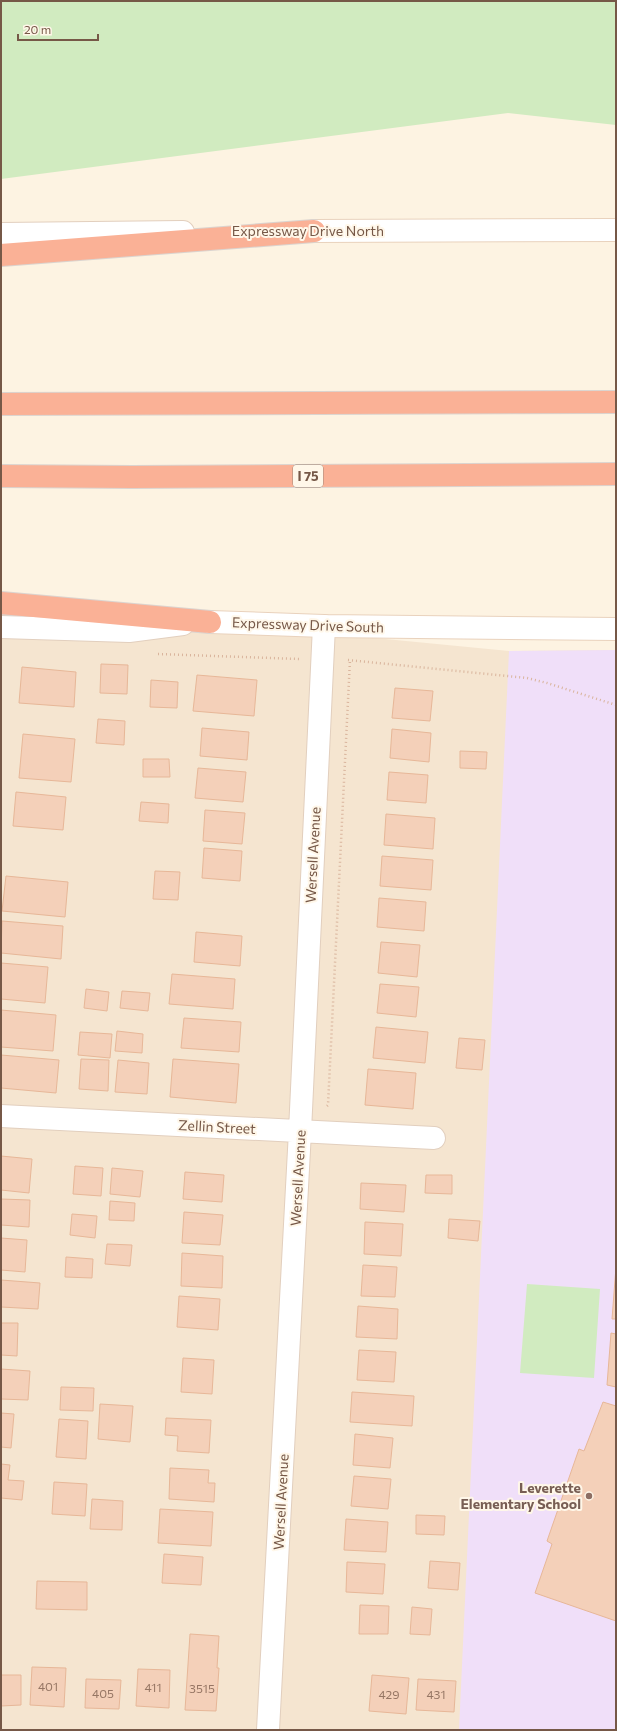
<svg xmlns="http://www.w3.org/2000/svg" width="617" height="1731" font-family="Commissioner,sans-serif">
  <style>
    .residential { fill: #f5e5d0 }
    .education { fill: #f0dff9 }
    .green { fill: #d1ebc0 }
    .building { fill: #f4d0b9; stroke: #e7b798 }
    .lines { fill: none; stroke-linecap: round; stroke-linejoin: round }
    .minor-casing { stroke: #e2cfbe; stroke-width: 24 }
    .tertiary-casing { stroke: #e2cfbe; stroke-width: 24 }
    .secondary-casing { stroke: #e9d2bd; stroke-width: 24 }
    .motorway-casing { stroke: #dbd4cf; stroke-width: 24 }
    .path { stroke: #d9b49c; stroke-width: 2.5; stroke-dasharray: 1 3; stroke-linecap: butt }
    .minor { stroke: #fff; stroke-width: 22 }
    .tertiary { stroke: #fff; stroke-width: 22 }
    .secondary { stroke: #fff; stroke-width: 22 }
    .motorway { stroke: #fab196; stroke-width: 22 }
    .education-dot { fill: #8d6e63; stroke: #fff7e9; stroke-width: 1.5 }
    .labels { text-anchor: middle; stroke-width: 4; stroke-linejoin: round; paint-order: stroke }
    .number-label { font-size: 12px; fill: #967664 }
    .shield { fill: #fff7e9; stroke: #9f8878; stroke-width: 1 }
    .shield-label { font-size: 13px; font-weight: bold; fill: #765847 }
    .street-label { font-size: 14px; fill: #765847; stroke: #fff7e9 }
    .education-label { font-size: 14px; font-weight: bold; fill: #785e54; stroke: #fff7e9; text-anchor: end }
  </style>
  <rect width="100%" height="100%" fill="#fdf3e2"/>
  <path class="residential" d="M 1,619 L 210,622 L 509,651 L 616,650 L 616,1730 L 1,1730 Z"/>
  <path class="education" d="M 616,650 L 616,1730 L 459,1730 L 509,651 Z"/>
  <path class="green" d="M 1,1 L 616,1 L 616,125 L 508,113 L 1,179 Z
    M 527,1284 L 600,1289 L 594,1378 L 520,1373 Z"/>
  <path class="building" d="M 101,664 L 128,665 L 127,694 L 100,693 Z
    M 22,667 L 76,672 L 74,707 L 19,703 Z
    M 197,675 L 257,680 L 254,716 L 193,711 Z
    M 151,680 L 178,682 L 177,708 L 150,707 Z
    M 395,688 L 433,691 L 430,721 L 392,718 Z
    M 98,719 L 125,721 L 124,745 L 96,743 Z
    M 202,728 L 249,732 L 247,760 L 200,756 Z
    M 392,729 L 431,733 L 429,762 L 390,758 Z
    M 23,734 L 75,739 L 71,782 L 19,778 Z
    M 460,751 L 487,752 L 486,769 L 460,768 Z
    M 143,759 L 169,759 L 170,777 L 143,777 Z
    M 198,768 L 246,772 L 243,802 L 195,798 Z
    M 389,772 L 428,775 L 426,803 L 387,800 Z
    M 16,792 L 66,797 L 63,830 L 13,826 Z
    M 141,802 L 169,804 L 168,823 L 139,821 Z
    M 205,810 L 245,813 L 242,844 L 203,841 Z
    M 386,814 L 435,818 L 433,849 L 384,845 Z
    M 204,848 L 242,851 L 240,881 L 202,878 Z
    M 382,856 L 433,860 L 431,890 L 380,886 Z
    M 155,871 L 180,872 L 178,900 L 153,899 Z
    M 6,876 L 68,882 L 65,917 L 2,911 Z
    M 379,898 L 426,902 L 424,931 L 377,927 Z
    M 2,921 L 63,926 L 61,959 L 1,953 Z
    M 196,932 L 242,936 L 240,966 L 194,962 Z
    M 381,942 L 420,945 L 417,977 L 378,973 Z
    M 1,963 L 48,967 L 45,1003 L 1,999 Z
    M 172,974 L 235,979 L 233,1009 L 169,1004 Z
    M 380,984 L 419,987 L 416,1017 L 377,1013 Z
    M 86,989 L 109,992 L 107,1011 L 84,1008 Z
    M 122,991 L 150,993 L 148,1011 L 120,1008 Z
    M 1,1010 L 56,1015 L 53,1051 L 1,1047 Z
    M 184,1018 L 241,1022 L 239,1052 L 181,1048 Z
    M 376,1027 L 428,1032 L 425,1063 L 373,1058 Z
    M 117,1031 L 143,1034 L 142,1053 L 115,1051 Z
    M 80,1032 L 112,1034 L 110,1058 L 78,1055 Z
    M 459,1038 L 485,1040 L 482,1070 L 456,1068 Z
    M 1,1055 L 59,1060 L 56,1093 L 1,1088 Z
    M 81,1059 L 109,1060 L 108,1091 L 79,1089 Z
    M 173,1059 L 239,1064 L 236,1103 L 170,1097 Z
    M 118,1060 L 149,1063 L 147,1094 L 115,1092 Z
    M 368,1069 L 416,1073 L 413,1109 L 365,1105 Z
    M 1,1156 L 32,1159 L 29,1193 L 1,1190 Z
    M 75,1166 L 103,1168 L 101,1196 L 73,1194 Z
    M 112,1168 L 143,1171 L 140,1197 L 110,1194 Z
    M 185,1172 L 224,1175 L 222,1202 L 183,1199 Z
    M 426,1175 L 452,1175 L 452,1194 L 425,1193 Z
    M 361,1183 L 406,1185 L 404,1212 L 360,1209 Z
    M 1,1199 L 30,1200 L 29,1227 L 1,1225 Z
    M 110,1201 L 135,1203 L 134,1221 L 109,1220 Z
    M 184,1212 L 223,1215 L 220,1245 L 182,1243 Z
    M 72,1214 L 97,1216 L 95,1238 L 70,1235 Z
    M 449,1219 L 480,1221 L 478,1241 L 448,1238 Z
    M 365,1222 L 403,1224 L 401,1256 L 364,1254 Z
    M 1,1238 L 27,1240 L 25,1272 L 1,1270 Z
    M 107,1244 L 132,1245 L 130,1266 L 105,1264 Z
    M 182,1253 L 223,1256 L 222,1288 L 181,1286 Z
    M 66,1257 L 93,1259 L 92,1278 L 65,1277 Z
    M 363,1265 L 397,1267 L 395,1297 L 361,1296 Z
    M 616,1267 L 616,1319 L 612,1319 Z
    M 1,1280 L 40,1283 L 38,1309 L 1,1307 Z
    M 179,1296 L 220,1299 L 218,1330 L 177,1327 Z
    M 358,1306 L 398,1309 L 397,1339 L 356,1337 Z
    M 1,1323 L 18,1323 L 17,1356 L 1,1355 Z
    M 616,1332 L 616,1387 L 607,1385 L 611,1333 L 616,1334 Z
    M 359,1350 L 396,1352 L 394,1382 L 357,1380 Z
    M 183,1358 L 214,1360 L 212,1394 L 181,1392 Z
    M 1,1369 L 30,1371 L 28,1400 L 1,1399 Z
    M 61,1387 L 94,1388 L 93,1411 L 60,1410 Z
    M 352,1392 L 414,1396 L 412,1426 L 350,1422 Z
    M 603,1402 L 616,1406 L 616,1621 L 535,1593 L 552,1544 L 547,1541 L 579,1449 L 584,1451 Z
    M 100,1404 L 133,1406 L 130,1442 L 98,1439 Z
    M 1,1413 L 14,1414 L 11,1448 L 1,1447 Z
    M 166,1418 L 211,1420 L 209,1453 L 177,1451 L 178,1436 L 165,1435 Z
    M 59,1419 L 88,1421 L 86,1459 L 56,1457 Z
    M 355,1434 L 393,1438 L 390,1468 L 353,1465 Z
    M 1,1464 L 10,1465 L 8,1480 L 24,1481 L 22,1500 L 1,1498 Z
    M 170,1468 L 209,1470 L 208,1483 L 215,1483 L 214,1502 L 169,1499 Z
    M 354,1476 L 391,1479 L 388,1509 L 351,1506 Z
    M 54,1482 L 87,1484 L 85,1516 L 52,1514 Z
    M 92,1499 L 123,1501 L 122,1530 L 90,1529 Z
    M 160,1509 L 213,1512 L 211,1546 L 158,1543 Z
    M 416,1515 L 445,1516 L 444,1535 L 416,1534 Z
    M 346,1519 L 388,1522 L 386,1552 L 344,1550 Z
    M 164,1554 L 203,1557 L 201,1585 L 162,1583 Z
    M 430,1561 L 460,1563 L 458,1590 L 428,1588 Z
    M 347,1562 L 385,1564 L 383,1594 L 346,1592 Z
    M 37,1581 L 87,1582 L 87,1610 L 36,1609 Z
    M 360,1605 L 389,1606 L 388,1634 L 359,1634 Z
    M 412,1607 L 432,1609 L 430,1635 L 410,1634 Z
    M 190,1634 L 219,1636 L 217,1668 L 219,1668 L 216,1711 L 185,1710 Z
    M 32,1667 L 66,1668 L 64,1707 L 30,1705 Z
    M 138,1669 L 170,1670 L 169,1708 L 136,1706 Z
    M 1,1675 L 21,1675 L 21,1705 L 1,1706 Z
    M 372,1675 L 409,1678 L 406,1714 L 369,1711 Z
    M 86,1679 L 121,1680 L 119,1709 L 85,1708 Z
    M 418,1679 L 456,1681 L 454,1712 L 416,1710 Z"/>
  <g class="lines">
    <defs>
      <path id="minor" d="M 1,1116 L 434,1138
        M 268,1730 L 300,1131 L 324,626"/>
      <path id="tertiary" d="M 1,234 L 183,232
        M 1,627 L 129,631 L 183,624"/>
      <path id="secondary" d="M 314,231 L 616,230
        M 210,622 L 324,626 L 616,629"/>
      <path id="motorway" d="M 1,255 L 314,231
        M 1,404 L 616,402
        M 1,476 L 132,477 L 616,474
        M 1,603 L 210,622"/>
    </defs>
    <use href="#minor" class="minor-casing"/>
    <use href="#tertiary" class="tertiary-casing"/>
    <use href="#secondary" class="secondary-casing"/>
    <use href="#motorway" class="motorway-casing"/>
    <path class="path" d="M 158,654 L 299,659
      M 348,660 L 527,678 L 547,683 L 616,705
      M 327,1106 L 328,1105 L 350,660"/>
    <use href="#minor" class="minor"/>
    <use href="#tertiary" class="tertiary"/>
    <use href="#secondary" class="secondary"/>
    <use href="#motorway" class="motorway"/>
  </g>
  <circle class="education-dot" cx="589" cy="1496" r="4"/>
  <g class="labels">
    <g class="number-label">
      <text x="48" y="1691">401</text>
      <text x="153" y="1692">411</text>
      <text x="202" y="1693">3515</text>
      <text x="103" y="1698">405</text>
      <text x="389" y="1699">429</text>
      <text x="436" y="1699">431</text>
    </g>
    <rect class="shield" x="293" y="465" width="30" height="22" rx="3"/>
    <g class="shield-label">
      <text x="308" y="481">I 75</text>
    </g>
    <g class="street-label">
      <text x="308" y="236">Expressway Drive North</text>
      <text transform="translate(308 625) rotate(2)" y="5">Expressway Drive South</text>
      <text transform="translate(313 855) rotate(-87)" y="5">Wersell Avenue</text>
      <text transform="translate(217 1127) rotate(3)" y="5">Zellin Street</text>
      <text transform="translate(298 1178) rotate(-87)" y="5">Wersell Avenue</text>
      <text transform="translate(281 1502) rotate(-87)" y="5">Wersell Avenue</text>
    </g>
    <g class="education-label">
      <text x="581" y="1493">Leverette<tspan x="581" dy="16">Elementary School</tspan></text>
    </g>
  </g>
  <rect width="617" height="1731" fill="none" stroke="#765847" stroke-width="4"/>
  <path d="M18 34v6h80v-6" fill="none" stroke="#765847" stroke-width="2"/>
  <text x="24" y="34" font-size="12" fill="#765847" stroke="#fff7e9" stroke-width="3" paint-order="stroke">20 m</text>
</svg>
